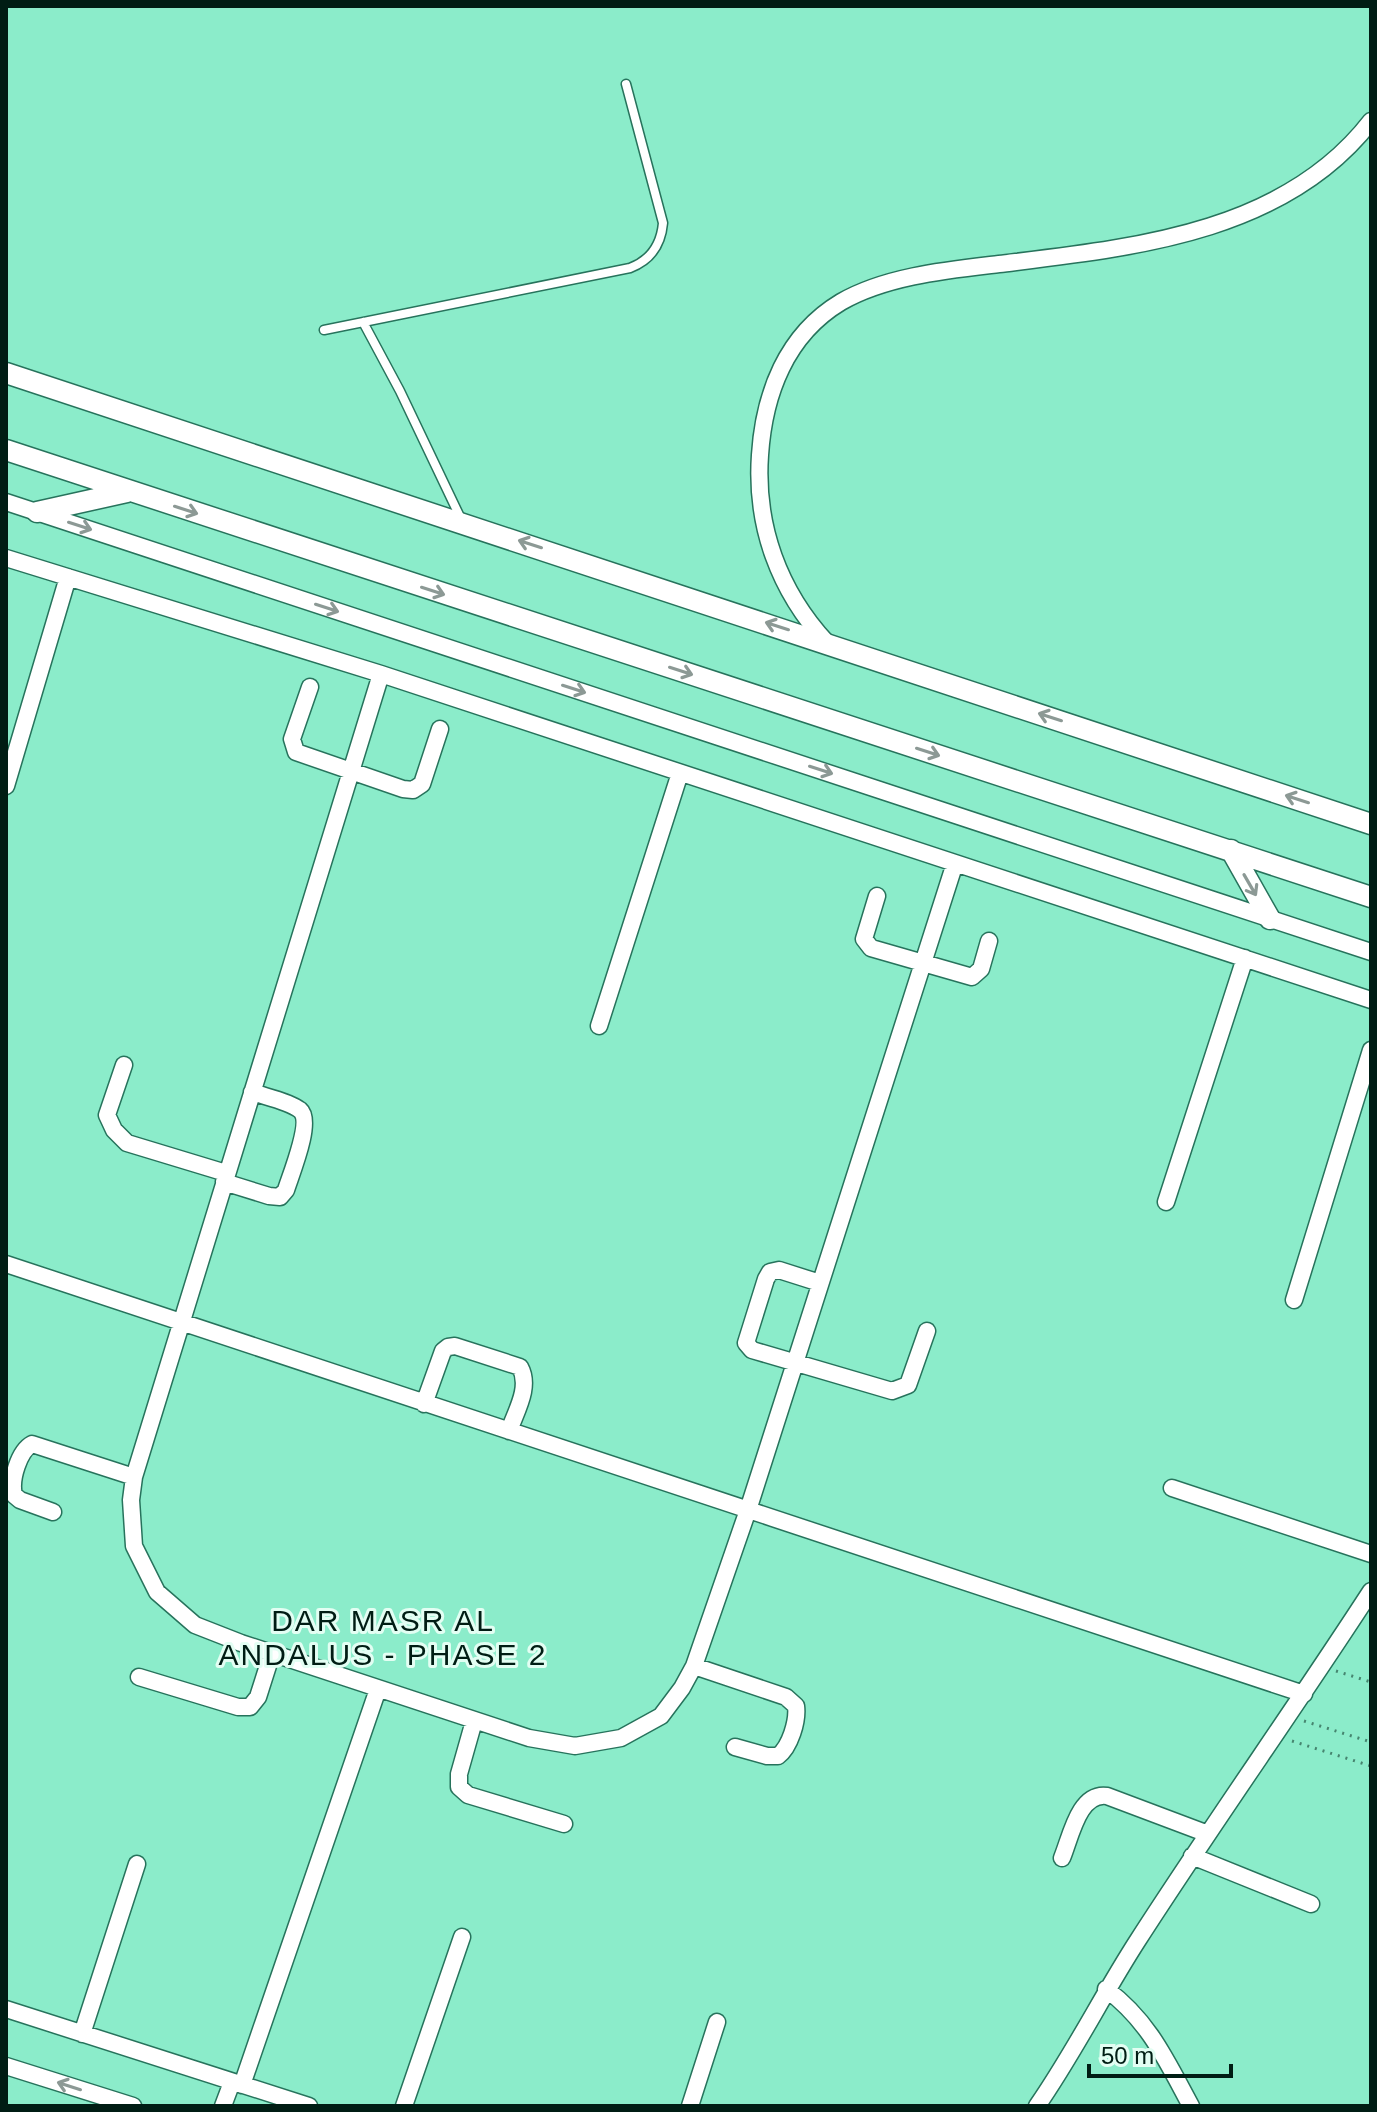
<svg xmlns="http://www.w3.org/2000/svg" width="1377" height="2112" font-family="Helvetica,sans-serif">
  <style>
    .lines { fill: none; stroke-linecap: round; stroke-linejoin: round }
    .service-casing { stroke: #27735c; stroke-width: 11 }
    .minor-casing { stroke: #27735c; stroke-width: 19 }
    .tertiary-casing { stroke: #27735c; stroke-width: 23 }
    .path { stroke: #46856f; stroke-width: 3; stroke-dasharray: 2 6; stroke-linecap: butt }
    .service { stroke: #fff; stroke-width: 8 }
    .minor { stroke: #fff; stroke-width: 16 }
    .tertiary { stroke: #fff; stroke-width: 20 }
    .oneway { stroke: #8c9995 }
    .labels { text-anchor: middle; stroke-width: 6; stroke-linejoin: round; paint-order: stroke }
    .neighbourhood-label { font-size: 30px; letter-spacing: 2px; fill: #001d14; stroke: #e3fef3 }
  </style>
  <rect width="100%" height="100%" fill="#8becca"/>
  <g class="lines">
    <defs>
      <path id="service" d="M 363,322 L 400,391 L 462,521
        M 324,330 L 630,268 C 651,260 661,245 663,223 L 626,84"/>
      <path id="minor" d="M 6,502 L 1371,952
        M 6,558 L 381,674 L 1371,1000
        M 827,643 C 779,591 755,526 760,455 C 764,394 786,335 841,302 C 886,276 948,270 999,264 C 1130,248 1284,234 1371,121
        M 381,674 L 134,1477 L 131,1500 L 134,1546 L 157,1592 L 195,1625 L 241,1643 L 529,1738 L 575,1746 L 621,1738 L 661,1716 L 682,1688 L 694,1666 L 748,1510 L 955,863
        M 310,687 L 292,739 L 296,752 L 403,789 L 413,790 L 422,784 L 440,729
        M 6,786 L 68,577
        M 877,896 L 864,939 L 871,948 L 972,977 L 981,969 L 989,941
        M 599,1026 L 680,773
        M 124,1065 L 107,1115 L 114,1130 L 127,1143 L 226,1173
        M 224,1182 L 269,1196 L 280,1197 L 286,1190 C 291,1174 313,1121 300,1110 C 288,1101 266,1097 252,1092
        M 1166,1202 L 1245,958
        M 6,1264 L 1304,1694
        M 820,1283 L 779,1270 L 770,1272 L 766,1279 L 746,1343 L 752,1350 L 892,1391 L 908,1385 L 927,1331
        M 1294,1300 L 1371,1050
        M 424,1404 L 443,1351 L 448,1347 L 455,1346 L 520,1367 C 531,1387 516,1411 509,1431
        M 1172,1488 L 1371,1554
        M 53,1512 L 20,1500 L 14,1495 C 10,1480 19,1451 32,1444 L 134,1477
        M 694,1666 L 786,1697 L 796,1706 C 798,1721 790,1747 778,1756 L 767,1756 L 735,1747
        M 139,1677 L 238,1707 L 250,1707 L 258,1697 L 272,1653
        M 474,1721 L 459,1774 L 459,1787 L 468,1795 L 564,1824
        M 1192,1856 L 1311,1904
        M 1062,1858 C 1071,1836 1079,1792 1107,1796 L 1208,1834
        M 1106,1989 C 1149,2021 1166,2060 1191,2106
        M 6,2009 L 309,2106
        M 82,2034 L 137,1864
        M 6,2066 L 133,2106
        M 242,2085 L 378,1689
        M 223,2106 L 232,2082
        M 404,2106 L 462,1937
        M 690,2106 L 717,2022
        M 1037,2106 C 1074,2053 1103,1994 1138,1940 C 1214,1822 1295,1708 1371,1591"/>
      <path id="tertiary" d="M 6,373 L 1371,824
        M 6,450 L 1371,897
        M 37,512 L 127,492
        M 1231,850 L 1270,919"/>
    </defs>
    <use href="#service" class="service-casing"/>
    <use href="#minor" class="minor-casing"/>
    <use href="#tertiary" class="tertiary-casing"/>
    <path class="path" d="M 1336,1671 L 1371,1682
      M 1304,1721 L 1371,1742
      M 1292,1741 L 1371,1766"/>
    <use href="#service" class="service"/>
    <use href="#minor" class="minor"/>
    <use href="#tertiary" class="tertiary"/>
  </g>
  <defs><path id="oneway-shaft" d="M-6 0H5M1.5-3L5.5 0L1.5 3" fill="none" stroke-width="1.6" stroke-linecap="round" stroke-linejoin="round" transform="scale(2)"/></defs>
  <g class="oneway">
    <use href="#oneway-shaft" transform="translate(186 510) rotate(18)"/>
    <use href="#oneway-shaft" transform="translate(80 526) rotate(18)"/>
    <use href="#oneway-shaft" transform="translate(530 544) rotate(-162)"/>
    <use href="#oneway-shaft" transform="translate(433 591) rotate(18)"/>
    <use href="#oneway-shaft" transform="translate(327 608) rotate(18)"/>
    <use href="#oneway-shaft" transform="translate(777 626) rotate(-162)"/>
    <use href="#oneway-shaft" transform="translate(681 671) rotate(18)"/>
    <use href="#oneway-shaft" transform="translate(574 689) rotate(18)"/>
    <use href="#oneway-shaft" transform="translate(1050 717) rotate(-162)"/>
    <use href="#oneway-shaft" transform="translate(928 752) rotate(18)"/>
    <use href="#oneway-shaft" transform="translate(821 770) rotate(18)"/>
    <use href="#oneway-shaft" transform="translate(1297 799) rotate(-162)"/>
    <use href="#oneway-shaft" transform="translate(1250 885) rotate(60)"/>
    <use href="#oneway-shaft" transform="translate(69 2086) rotate(-162)"/>
  </g>
  <g class="labels">
    <g class="neighbourhood-label">
      <text x="383" y="1631">DAR MASR AL<tspan x="383" dy="34">ANDALUS - PHASE 2</tspan></text>
    </g>
  </g>
  <rect width="1377" height="2112" fill="none" stroke="#001d14" stroke-width="16"/>
  <path d="M1089 2064v12h142v-12" fill="none" stroke="#001d14" stroke-width="4"/>
  <text x="1101" y="2064" font-size="24" fill="#001d14" stroke="#e3fef3" stroke-width="6" paint-order="stroke">50 m</text>
</svg>
